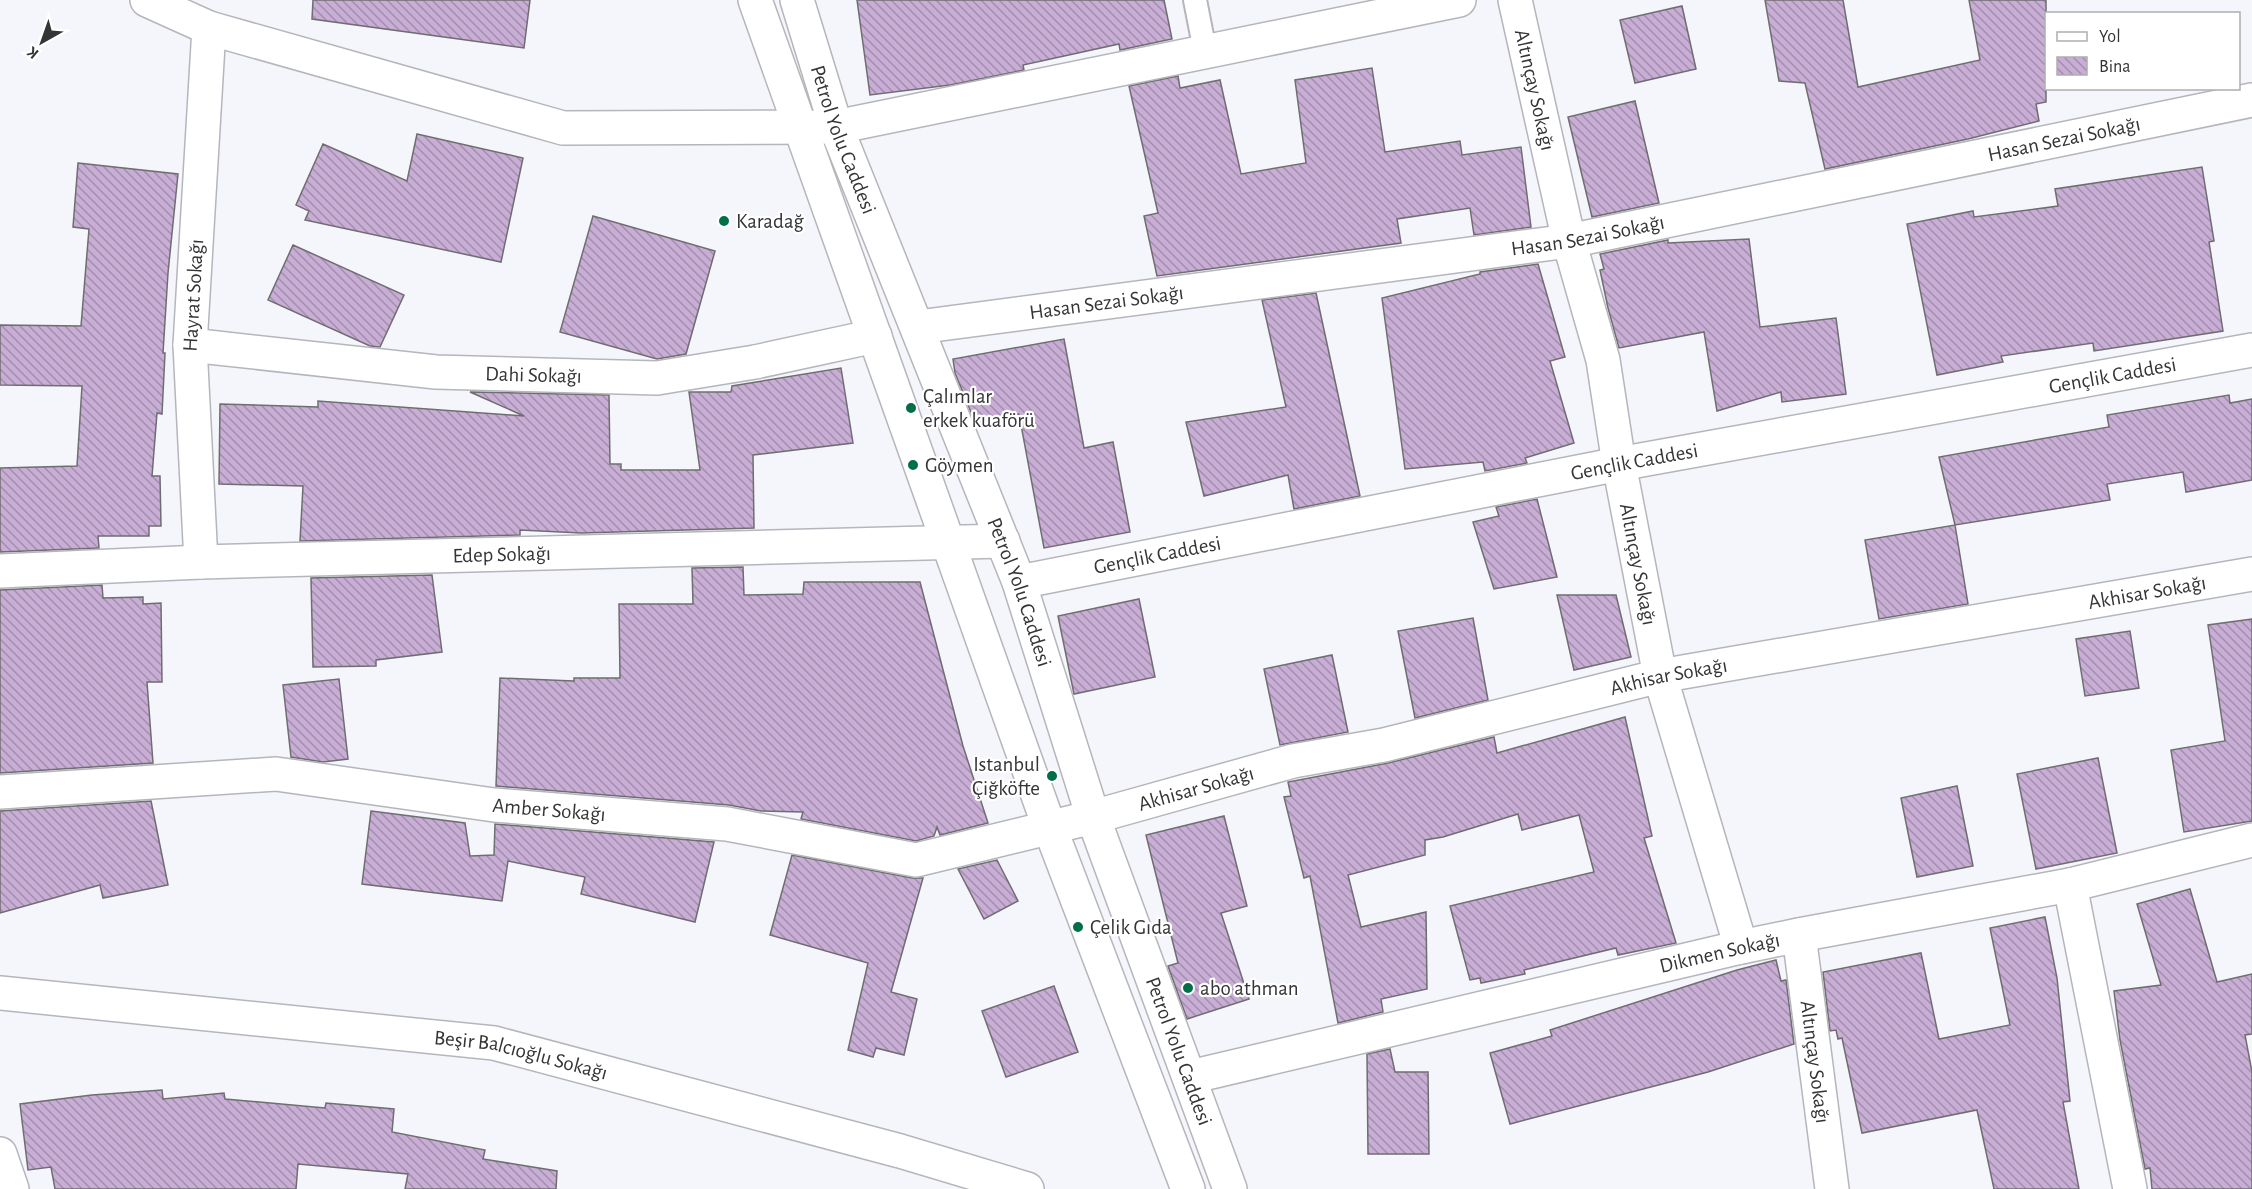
<svg xmlns="http://www.w3.org/2000/svg" width="2252" height="1189" font-family="'Alegreya Sans',sans-serif">
  <style>
    .building { fill: url(#building-back-hatch); stroke: #6f6d71; stroke-width: 1.5 }
    .lines { fill: none; stroke-linecap: round; stroke-linejoin: round }
    .service-casing { stroke: #b5b6bb; stroke-width: 26 }
    .minor-casing { stroke: #b5b6bb; stroke-width: 36 }
    .secondary-casing { stroke: #b5b6bb; stroke-width: 36 }
    .service { stroke: #fff; stroke-width: 22 }
    .minor { stroke: #fff; stroke-width: 33 }
    .secondary { stroke: #fff; stroke-width: 33 }
    .poi-dot { fill: #006f48; stroke: #fff; stroke-width: 2 }
    .labels { text-anchor: middle; stroke-width: 4.5; stroke-linejoin: round; paint-order: stroke }
    .street-label { font-size: 21px; fill: #353537; stroke: #fff }
    .poi-label { font-size: 21px; fill: #353537; stroke: #fff; text-anchor: start }
  </style>
  <defs>
    <pattern id="building-back-hatch" width="6" height="6" patternUnits="userSpaceOnUse" patternTransform="scale(1.5)"><rect width="6" height="6" fill="#c8add5"/><path d="M-1 5l2 2M0 0l6 6M5-1l2 2" fill="none" stroke="#a38eae"/></pattern>
  </defs>
  <rect width="100%" height="100%" fill="#f5f6fb"/>
  <path class="building" d="M 313,0 L 530,0 L 524,48 L 312,19 Z
    M 857,0 L 1164,0 L 1172,39 L 1120,50 L 1119,44 L 1023,65 L 1024,70 L 950,85 L 870,95 Z
    M 1765,0 L 1843,0 L 1858,87 L 1980,60 L 1969,0 L 2046,0 L 2046,102 L 2036,104 L 2039,121 L 1968,139 L 1825,169 L 1805,83 L 1779,81 Z
    M 1682,6 L 1696,69 L 1635,83 L 1620,20 Z
    M 1372,68 L 1385,152 L 1460,141 L 1462,155 L 1521,147 L 1531,227 L 1474,235 L 1470,208 L 1397,219 L 1401,243 L 1157,276 L 1144,216 L 1158,213 L 1129,86 L 1178,76 L 1180,88 L 1220,80 L 1241,174 L 1306,163 L 1295,80 Z
    M 1635,101 L 1659,203 L 1592,217 L 1568,117 Z
    M 417,134 L 523,158 L 501,262 L 305,220 L 309,211 L 296,205 L 323,144 L 407,181 Z
    M 78,163 L 178,174 L 168,273 L 163,353 L 165,353 L 162,414 L 157,413 L 152,476 L 160,476 L 161,526 L 149,526 L 149,536 L 98,536 L 99,548 L 0,552 L 0,468 L 77,466 L 82,386 L 0,385 L 0,325 L 81,326 L 89,229 L 73,227 Z
    M 2202,167 L 2214,241 L 2209,242 L 2223,331 L 2094,351 L 2093,343 L 2001,356 L 2003,362 L 1937,375 L 1907,224 L 1973,211 L 1974,217 L 2058,206 L 2055,189 Z
    M 593,216 L 715,251 L 686,354 L 657,359 L 560,332 Z
    M 1749,239 L 1760,327 L 1836,318 L 1846,394 L 1782,402 L 1781,392 L 1717,411 L 1704,332 L 1619,348 L 1608,308 L 1600,270 L 1604,269 L 1600,254 L 1668,240 L 1668,243 Z
    M 293,245 L 404,295 L 380,347 L 370,346 L 268,300 Z
    M 1538,264 L 1565,357 L 1550,361 L 1574,443 L 1525,458 L 1527,463 L 1485,471 L 1483,462 L 1405,469 L 1382,298 L 1480,274 L 1480,272 Z
    M 1316,293 L 1360,496 L 1294,509 L 1288,475 L 1204,496 L 1186,422 L 1286,407 L 1262,300 Z
    M 1064,339 L 1084,448 L 1113,442 L 1130,532 L 1044,548 L 1019,414 L 975,422 L 955,373 L 953,359 Z
    M 841,368 L 853,443 L 753,455 L 754,528 L 581,533 L 520,530 L 520,535 L 300,541 L 303,486 L 219,484 L 220,404 L 318,407 L 318,401 L 524,416 L 470,392 L 609,395 L 610,464 L 621,464 L 621,470 L 700,470 L 689,392 L 731,392 L 732,386 Z
    M 2229,395 L 2230,403 L 2252,399 L 2252,480 L 2186,492 L 2183,472 L 2107,484 L 2110,500 L 1955,525 L 1939,457 L 2109,427 L 2107,415 Z
    M 1537,499 L 1557,577 L 1494,589 L 1473,522 L 1499,516 L 1496,507 Z
    M 1955,525 L 1968,604 L 1879,619 L 1865,540 Z
    M 743,567 L 744,595 L 803,594 L 804,582 L 920,582 L 963,746 L 988,823 L 940,835 L 937,827 L 934,836 L 916,841 L 801,819 L 803,812 L 761,811 L 729,805 L 496,786 L 500,678 L 574,681 L 574,678 L 620,678 L 619,604 L 693,604 L 692,568 Z
    M 432,575 L 442,652 L 376,660 L 376,666 L 313,667 L 311,578 Z
    M 102,585 L 103,598 L 143,597 L 143,604 L 161,603 L 162,682 L 147,682 L 153,763 L 0,773 L 0,590 Z
    M 1557,595 L 1616,595 L 1631,657 L 1574,670 Z
    M 1139,599 L 1155,677 L 1074,694 L 1058,616 Z
    M 1473,618 L 1488,700 L 1415,718 L 1398,631 Z
    M 2252,619 L 2252,821 L 2184,832 L 2171,750 L 2225,741 L 2208,625 Z
    M 2130,631 L 2139,688 L 2085,696 L 2076,639 Z
    M 1332,655 L 1348,732 L 1280,745 L 1264,669 Z
    M 339,679 L 348,759 L 323,762 L 291,757 L 283,685 Z
    M 1625,717 L 1652,836 L 1644,838 L 1676,943 L 1618,955 L 1616,948 L 1524,970 L 1525,974 L 1481,983 L 1480,978 L 1470,980 L 1450,906 L 1594,872 L 1579,815 L 1522,830 L 1518,814 L 1443,837 L 1425,840 L 1425,855 L 1348,875 L 1361,927 L 1426,912 L 1427,989 L 1381,999 L 1383,1012 L 1338,1023 L 1310,876 L 1304,878 L 1284,797 L 1291,796 L 1288,782 L 1388,763 L 1494,737 L 1497,753 Z
    M 2098,758 L 2117,853 L 2036,869 L 2017,774 Z
    M 1957,786 L 1973,866 L 1917,877 L 1901,798 Z
    M 151,801 L 168,885 L 103,898 L 100,885 L 0,913 L 0,811 Z
    M 371,811 L 465,823 L 470,856 L 494,855 L 495,824 L 714,842 L 695,922 L 581,894 L 585,877 L 508,861 L 502,901 L 362,884 Z
    M 1224,816 L 1247,906 L 1221,913 L 1249,999 L 1187,1019 L 1168,966 L 1178,963 L 1146,835 Z
    M 792,855 L 912,878 L 923,878 L 891,992 L 917,999 L 904,1055 L 876,1048 L 873,1057 L 848,1050 L 868,963 L 770,935 Z
    M 997,860 L 1018,901 L 984,919 L 958,869 Z
    M 2190,889 L 2217,982 L 2252,974 L 2252,1034 L 2245,1035 L 2252,1072 L 2252,1189 L 2152,1189 L 2150,1168 L 2145,1169 L 2120,1040 L 2114,991 L 2161,985 L 2137,904 Z
    M 2045,917 L 2057,978 L 2070,1101 L 2063,1102 L 2079,1189 L 1994,1189 L 1977,1110 L 1862,1133 L 1842,1038 L 1838,1039 L 1836,1030 L 1830,1031 L 1823,972 L 1921,953 L 1939,1039 L 2010,1025 L 1990,928 Z
    M 1776,960 L 1781,981 L 1786,980 L 1794,1044 L 1708,1072 L 1510,1124 L 1490,1053 L 1552,1036 L 1550,1030 L 1737,970 Z
    M 1054,986 L 1078,1052 L 1006,1077 L 982,1011 Z
    M 1390,1049 L 1395,1072 L 1428,1072 L 1429,1154 L 1368,1154 L 1367,1054 Z
    M 162,1090 L 163,1099 L 224,1093 L 225,1099 L 325,1108 L 326,1103 L 394,1109 L 392,1132 L 485,1150 L 483,1159 L 557,1171 L 556,1189 L 405,1189 L 408,1174 L 298,1164 L 296,1189 L 55,1189 L 51,1167 L 28,1170 L 20,1104 L 92,1095 Z"/>
  <g class="lines">
    <defs>
      <path id="service" d="M 1195,0 L 1205,51"/>
      <g id="minor">
        <path d="M 147,0 L 209,28 L 563,128 L 836,127 L 1459,0"/>
        <path id="s1" d="M 1515,0 L 1569,241 L 1603,360 L 1619,464 L 1660,676 L 1741,947"/>
        <path id="s2" d="M 918,327 L 1569,241 L 2252,100"/>
        <path id="s3" d="M 190,345 L 436,372 L 657,378 L 755,362 L 875,336"/>
        <path id="s4" d="M 201,562 L 190,345 L 209,28"/>
        <path id="s5" d="M 0,571 L 201,562 L 1003,541"/>
        <path id="s6" d="M 1019,582 L 1619,464 L 2252,350"/>
        <path id="s7" d="M 0,792 L 276,774 L 494,805 L 727,824 L 916,860 L 1093,817 L 1293,761 L 1384,745 L 1660,676 L 2252,574"/>
        <path d="M 2070,885 L 2130,1189"/>
        <path id="s8" d="M 1799,935 L 1832,1189"/>
        <path id="s9" d="M 0,993 L 494,1043 L 900,1151 L 1027,1189"/>
        <path id="s10" d="M 1190,1077 L 1741,947 L 1799,935 L 2070,885 L 2252,840"/>
        <path d="M 0,1154 L 12,1189"/>
      </g>
      <g id="secondary">
        <path d="M 755,0 L 1045,815 L 1188,1189"/>
        <path id="s11" d="M 797,0 L 836,127 L 1019,582 L 1093,817 L 1230,1189"/>
      </g>
    </defs>
    <use href="#service" class="service-casing"/>
    <use href="#minor" class="minor-casing"/>
    <use href="#secondary" class="secondary-casing"/>
    <use href="#service" class="service"/>
    <use href="#minor" class="minor"/>
    <use href="#secondary" class="secondary"/>
  </g>
  <g class="poi-dot">
    <circle cx="724" cy="221" r="6"/>
    <circle cx="911" cy="408" r="6"/>
    <circle cx="913" cy="465" r="6"/>
    <circle cx="1052" cy="776" r="6"/>
    <circle cx="1078" cy="927" r="6"/>
    <circle cx="1188" cy="988" r="6"/>
  </g>
  <g class="labels">
    <g class="street-label">
      <text dy="7" stroke="none"><textPath href="#s1" startOffset="92">Altınçay Sokağı</textPath></text>
      <text dy="7" stroke="none"><textPath href="#s11" startOffset="147">Petrol Yolu Caddesi</textPath></text>
      <text dy="7" stroke="none"><textPath href="#s2" startOffset="1162">Hasan Sezai Sokağı</textPath></text>
      <text dy="7" stroke="none"><textPath href="#s2" startOffset="676">Hasan Sezai Sokağı</textPath></text>
      <text dy="7" stroke="none"><textPath href="#s4" startOffset="267">Hayrat Sokağı</textPath></text>
      <text dy="7" stroke="none"><textPath href="#s2" startOffset="190">Hasan Sezai Sokağı</textPath></text>
      <text dy="7" stroke="none"><textPath href="#s3" startOffset="345">Dahi Sokağı</textPath></text>
      <text dy="7" stroke="none"><textPath href="#s6" startOffset="1113">Gençlik Caddesi</textPath></text>
      <text dy="7" stroke="none"><textPath href="#s6" startOffset="627">Gençlik Caddesi</textPath></text>
      <text dy="7" stroke="none"><textPath href="#s5" startOffset="502">Edep Sokağı</textPath></text>
      <text dy="7" stroke="none"><textPath href="#s6" startOffset="141">Gençlik Caddesi</textPath></text>
      <text dy="7" stroke="none"><textPath href="#s1" startOffset="578">Altınçay Sokağı</textPath></text>
      <text dy="7" stroke="none"><textPath href="#s11" startOffset="633">Petrol Yolu Caddesi</textPath></text>
      <text dy="7" stroke="none"><textPath href="#s7" startOffset="2184">Akhisar Sokağı</textPath></text>
      <text dy="7" stroke="none"><textPath href="#s7" startOffset="1698">Akhisar Sokağı</textPath></text>
      <text dy="7" stroke="none"><textPath href="#s7" startOffset="1212">Akhisar Sokağı</textPath></text>
      <text dy="7" stroke="none"><textPath href="#s7" startOffset="552">Amber Sokağı</textPath></text>
      <text dy="7" stroke="none"><textPath href="#s10" startOffset="544">Dikmen Sokağı</textPath></text>
      <text dy="7" stroke="none"><textPath href="#s11" startOffset="1119">Petrol Yolu Caddesi</textPath></text>
      <text dy="7" stroke="none"><textPath href="#s9" startOffset="525">Beşir Balcıoğlu Sokağı</textPath></text>
      <text dy="7" stroke="none"><textPath href="#s8" startOffset="128">Altınçay Sokağı</textPath></text>
    </g>
    <g class="poi-label">
      <text x="736" y="228">Karadağ</text>
      <text x="923" y="403">Çalımlar<tspan x="923" dy="24">erkek kuaförü</tspan></text>
      <text x="925" y="472">Göymen</text>
      <text x="1040" y="771" text-anchor="end">Istanbul<tspan x="1040" dy="24">Çiğköfte</tspan></text>
      <text x="1090" y="934">Çelik Gıda</text>
      <text x="1200" y="995">abo athman</text>
    </g>
  </g>
  <rect x="2045" y="12" width="195" height="78" fill="#ffffff" stroke="#aeaeaf" stroke-width="1.5"/>
  <rect x="2057" y="32" width="30" height="9" fill="#ffffff" stroke="#aeaeaf" stroke-width="1.5"/>
  <text x="2099" y="42" font-size="18" fill="#353537">Yol</text>
  <rect x="2057" y="57" width="30" height="18" fill="url(#building-back-hatch)" stroke="#aeaeaf" stroke-width="1.5"/>
  <text x="2099" y="72" font-size="18" fill="#353537">Bina</text>
  <g transform="translate(42 42) rotate(220)" stroke="#ffffff" stroke-width="4.5" paint-order="stroke">
  <path d="M0-4.5L10 22L0 15L-10 22Z" fill="#353537"/>
  <text y="-9" font-size="16" font-weight="bold" text-anchor="middle" fill="#353537">K</text>
  </g>
</svg>
